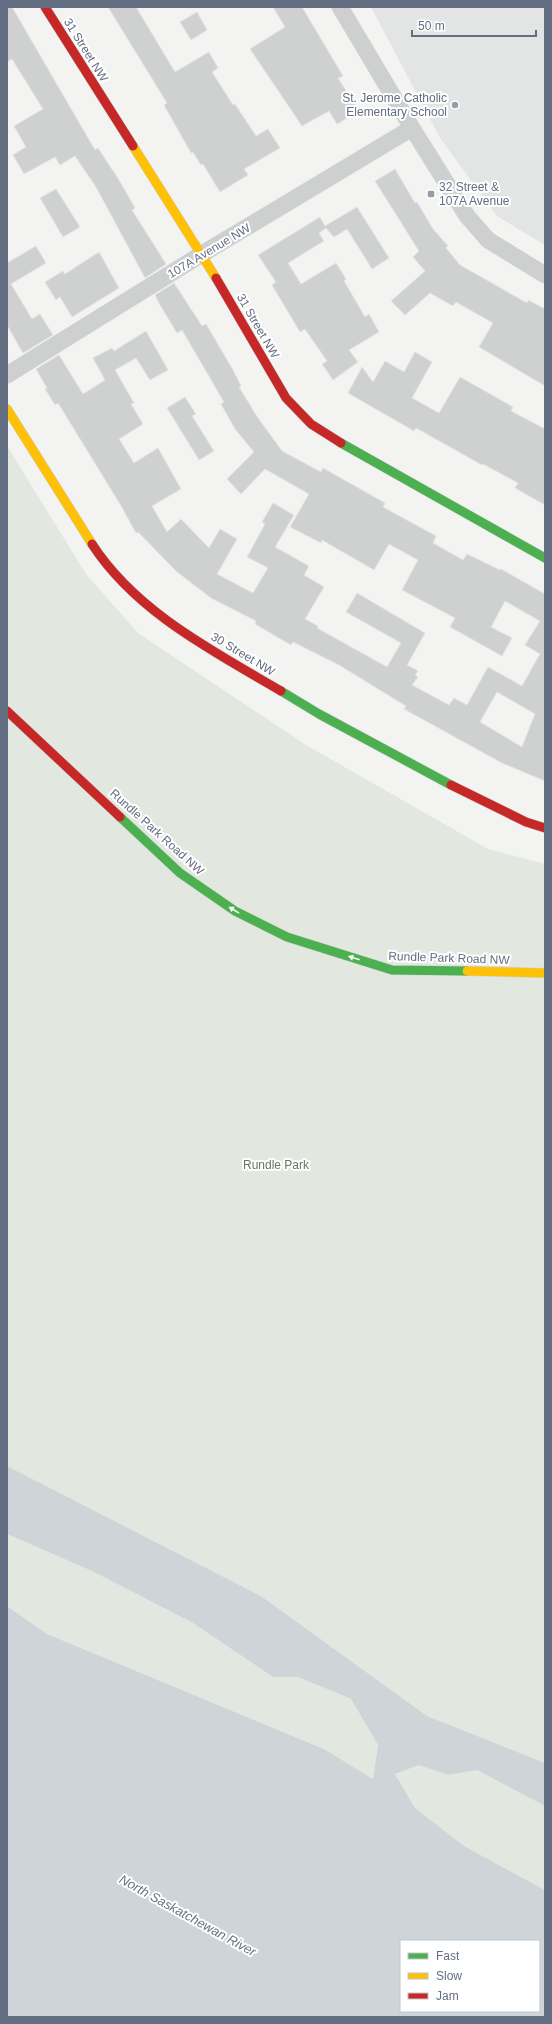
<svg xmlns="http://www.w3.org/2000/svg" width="552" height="2024" font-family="Helvetica,sans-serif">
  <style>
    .built { fill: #e3e4e4 }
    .green { fill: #e2e7e0 }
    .water { fill: #cfd4d8; fill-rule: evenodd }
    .building { fill: #cfd0d0; stroke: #e2e3e2; fill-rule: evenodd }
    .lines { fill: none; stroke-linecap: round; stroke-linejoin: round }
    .fast-casing { stroke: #cfd1d1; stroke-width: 10 }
    .slow-casing { stroke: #cfd1d1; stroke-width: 10 }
    .jam-casing { stroke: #cfd1d1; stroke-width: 10 }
    .street { stroke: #cecfcf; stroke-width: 17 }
    .fast { stroke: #4caf50; stroke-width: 9 }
    .slow { stroke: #ffc107; stroke-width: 9 }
    .jam { stroke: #c62828; stroke-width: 9 }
    .oneway { fill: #f6fbf6 }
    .poi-dot { fill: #959da9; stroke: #fff; stroke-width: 1.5 }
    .labels { text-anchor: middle; stroke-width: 4; stroke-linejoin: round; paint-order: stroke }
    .street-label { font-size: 12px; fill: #636e82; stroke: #fff }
    .poi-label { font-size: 12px; fill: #636e82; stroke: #fff; text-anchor: end }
    .park-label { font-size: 12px; fill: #627962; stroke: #fff }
    .water-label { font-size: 13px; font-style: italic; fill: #647686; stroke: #fff }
  </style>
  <rect width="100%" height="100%" fill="#f3f4f2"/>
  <path class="built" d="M 371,7 L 545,7 L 545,245 L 497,216 L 440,138 Z"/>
  <path class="green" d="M 7,446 L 86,574 L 138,633 L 306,745 L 488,849 L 545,864 L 545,1763 L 427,1716 L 261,1596 L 7,1466 Z
    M 7,1534 L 92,1571 L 193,1623 L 273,1677 L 298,1677 L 351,1699 L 378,1745 L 373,1779 L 324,1749 L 47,1634 L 7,1606 Z
    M 419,1765 L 448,1775 L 477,1770 L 545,1806 L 545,1890 L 464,1846 L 415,1808 L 395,1774 Z"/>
  <path class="water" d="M 7,1466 L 261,1596 L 427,1716 L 545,1763 L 545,1806 L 477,1770 L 448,1775 L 419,1765 L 395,1774 L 415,1808 L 464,1846 L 545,1890 L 545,2017 L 7,2017 L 7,1606 L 47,1634 L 324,1749 L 373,1779 L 378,1745 L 351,1699 L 298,1677 L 273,1677 L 193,1623 L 92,1571 L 7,1534 ZM 401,1941 L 539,1941 L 539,2011 L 401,2011 Z"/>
  <path class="building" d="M 7,7 L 12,7 L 95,150 L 98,148 L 119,180 L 135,208 L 132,210 L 166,264 L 145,278 L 96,187 L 75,156 L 60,165 L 55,157 L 24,174 L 13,155 L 26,147 L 14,126 L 43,109 L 12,59 L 7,62 Z
    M 108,7 L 136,7 L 175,72 L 209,52 L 218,68 L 212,72 L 233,105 L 235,104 L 256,136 L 268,129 L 280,148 L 244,169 L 248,175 L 220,192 L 203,164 L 201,165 L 193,152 L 191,153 L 164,105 L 167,103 Z
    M 273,7 L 302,7 L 343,76 L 338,78 L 359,111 L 337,124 L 329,111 L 302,126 L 250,49 L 285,27 Z
    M 197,12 L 207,30 L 191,40 L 180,22 Z
    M 395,169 L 415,203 L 417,202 L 433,229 L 448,246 L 446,248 L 460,265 L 527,303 L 528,300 L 545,309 L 545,386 L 479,347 L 493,323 L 456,302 L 453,306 L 430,293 L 405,315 L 391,301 L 425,271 L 413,257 L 419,251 L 375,181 Z
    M 56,189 L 80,227 L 63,237 L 40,198 Z
    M 357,207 L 389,258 L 372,269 L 347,229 L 334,237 L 326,228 L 319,233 L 324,241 L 288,263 L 301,284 L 336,263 L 346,279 L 344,281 L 365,317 L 369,314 L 379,332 L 349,350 L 358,362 L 333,380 L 322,364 L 327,361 L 305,329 L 300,332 L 272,285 L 276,282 L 258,255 L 320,217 L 325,226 Z
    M 36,246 L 46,263 L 11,284 L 32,319 L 40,314 L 53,335 L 23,353 L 7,325 L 7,263 Z
    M 99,252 L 119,288 L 72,317 L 60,297 L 56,300 L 45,282 L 63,271 L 65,274 Z
    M 174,283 L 202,326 L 206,324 L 233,370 L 241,386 L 239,387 L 258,418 L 282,451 L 321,472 L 323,468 L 385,503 L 383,507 L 436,536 L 433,543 L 463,560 L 467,554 L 500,570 L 501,569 L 545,594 L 545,781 L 502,763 L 404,709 L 406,706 L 339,665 L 293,642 L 291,645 L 255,624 L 256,621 L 211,598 L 176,571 L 138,532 L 136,533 L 120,504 L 58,403 L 55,405 L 45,389 L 47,388 L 36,369 L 59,355 L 83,394 L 105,380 L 93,358 L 112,348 L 114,351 L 146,331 L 168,370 L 150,380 L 136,358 L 115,370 L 134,403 L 131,404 L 143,424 L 119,439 L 134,463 L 158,448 L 181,489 L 152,506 L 167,532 L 181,519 L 209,548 L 220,529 L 237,539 L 217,574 L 253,593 L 268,568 L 247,557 L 265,524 L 262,522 L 273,503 L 294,515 L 275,547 L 309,566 L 304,575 L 324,587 L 305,619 L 318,626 L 317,628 L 387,667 L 401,643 L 346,612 L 357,593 L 425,633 L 407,665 L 418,671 L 415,675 L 418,677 L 412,685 L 449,705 L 454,698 L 467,705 L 488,667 L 522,686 L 540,654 L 525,645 L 540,621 L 505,601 L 491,627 L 512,638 L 502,656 L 450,627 L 455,618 L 402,590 L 418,560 L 389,544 L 374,570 L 322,540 L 321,543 L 290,527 L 309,494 L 265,469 L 241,494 L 227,479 L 254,452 L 235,429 L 221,404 L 224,402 L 182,330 L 177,333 L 160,305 L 155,295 ZM 497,692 L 535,714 L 522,747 L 480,722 Z
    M 415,352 L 432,362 L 412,398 L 439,413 L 460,377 L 513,407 L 511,411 L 545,429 L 545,505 L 515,488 L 518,483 L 483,464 L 482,465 L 416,428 L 414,431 L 348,393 L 362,367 L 373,382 L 385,361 L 404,372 Z
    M 185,397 L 196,414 L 192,416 L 214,451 L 199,460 L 167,408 Z"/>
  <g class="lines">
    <defs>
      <path id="fast" d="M 341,443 L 545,558
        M 281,691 L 319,714 L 451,785
        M 120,817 L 180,873 L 235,911 L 287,937 L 392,970 L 467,971"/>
      <path id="slow" d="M 133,146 L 216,278
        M 7,409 L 92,544
        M 467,971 L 545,973"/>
      <path id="jam" d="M 45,7 L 133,146
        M 216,278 L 286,398 L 311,424 L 341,443
        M 92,544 C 136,612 213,651 281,691
        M 7,711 L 120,817
        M 451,785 L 526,822 L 545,828"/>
    </defs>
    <use href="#fast" class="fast-casing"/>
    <use href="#slow" class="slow-casing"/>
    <use href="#jam" class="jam-casing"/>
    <path class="street" d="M 340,7 L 412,128 L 467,216 L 488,240 L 545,275
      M 7,375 L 202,254 L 412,128"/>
    <use href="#fast" class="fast"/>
    <use href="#slow" class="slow"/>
    <use href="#jam" class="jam"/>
  </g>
  <defs><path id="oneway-solid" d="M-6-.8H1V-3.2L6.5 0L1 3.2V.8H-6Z"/></defs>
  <g class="oneway">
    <use href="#oneway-solid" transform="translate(234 910) rotate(-149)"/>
    <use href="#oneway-solid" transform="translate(354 958) rotate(-163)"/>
  </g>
  <g class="poi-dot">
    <circle cx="455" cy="105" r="4"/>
    <rect x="427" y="190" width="8" height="8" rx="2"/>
  </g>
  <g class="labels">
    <g class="street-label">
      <text transform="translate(86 50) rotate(58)" y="4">31 Street NW</text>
      <text transform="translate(209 251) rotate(-31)" y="4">107A Avenue NW</text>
      <text transform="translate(258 326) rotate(60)" y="4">31 Street NW</text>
      <text transform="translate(243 654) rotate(31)" y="4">30 Street NW</text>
      <text transform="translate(157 832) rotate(42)" y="4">Rundle Park Road NW</text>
      <text transform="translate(449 958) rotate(2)" y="4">Rundle Park Road NW</text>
    </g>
    <g class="poi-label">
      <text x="447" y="102">St. Jerome Catholic<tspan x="447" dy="14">Elementary School</tspan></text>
      <text x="439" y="191" text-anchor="start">32 Street &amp;<tspan x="439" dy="14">107A Avenue</tspan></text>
    </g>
    <g class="park-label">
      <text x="276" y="1169">Rundle Park</text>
    </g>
    <g class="water-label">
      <text transform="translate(188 1915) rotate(29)" y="5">North Saskatchewan River</text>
    </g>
  </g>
  <rect width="552" height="2024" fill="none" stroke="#636e82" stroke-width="16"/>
  <rect x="400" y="1940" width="140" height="72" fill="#ffffff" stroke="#c1c5cd"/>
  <rect x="408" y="1953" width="20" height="6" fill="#4caf50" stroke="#c1c5cd"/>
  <text x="436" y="1960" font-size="12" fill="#636e82">Fast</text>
  <rect x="408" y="1973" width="20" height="6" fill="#ffc107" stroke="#c1c5cd"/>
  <text x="436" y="1980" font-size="12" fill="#636e82">Slow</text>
  <rect x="408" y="1993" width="20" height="6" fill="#c62828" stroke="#c1c5cd"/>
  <text x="436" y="2000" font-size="12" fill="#636e82">Jam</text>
  <path d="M412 30v6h124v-6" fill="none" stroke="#636e82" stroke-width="2"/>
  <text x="418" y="30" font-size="12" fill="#636e82" stroke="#ffffff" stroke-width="3" paint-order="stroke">50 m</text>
</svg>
